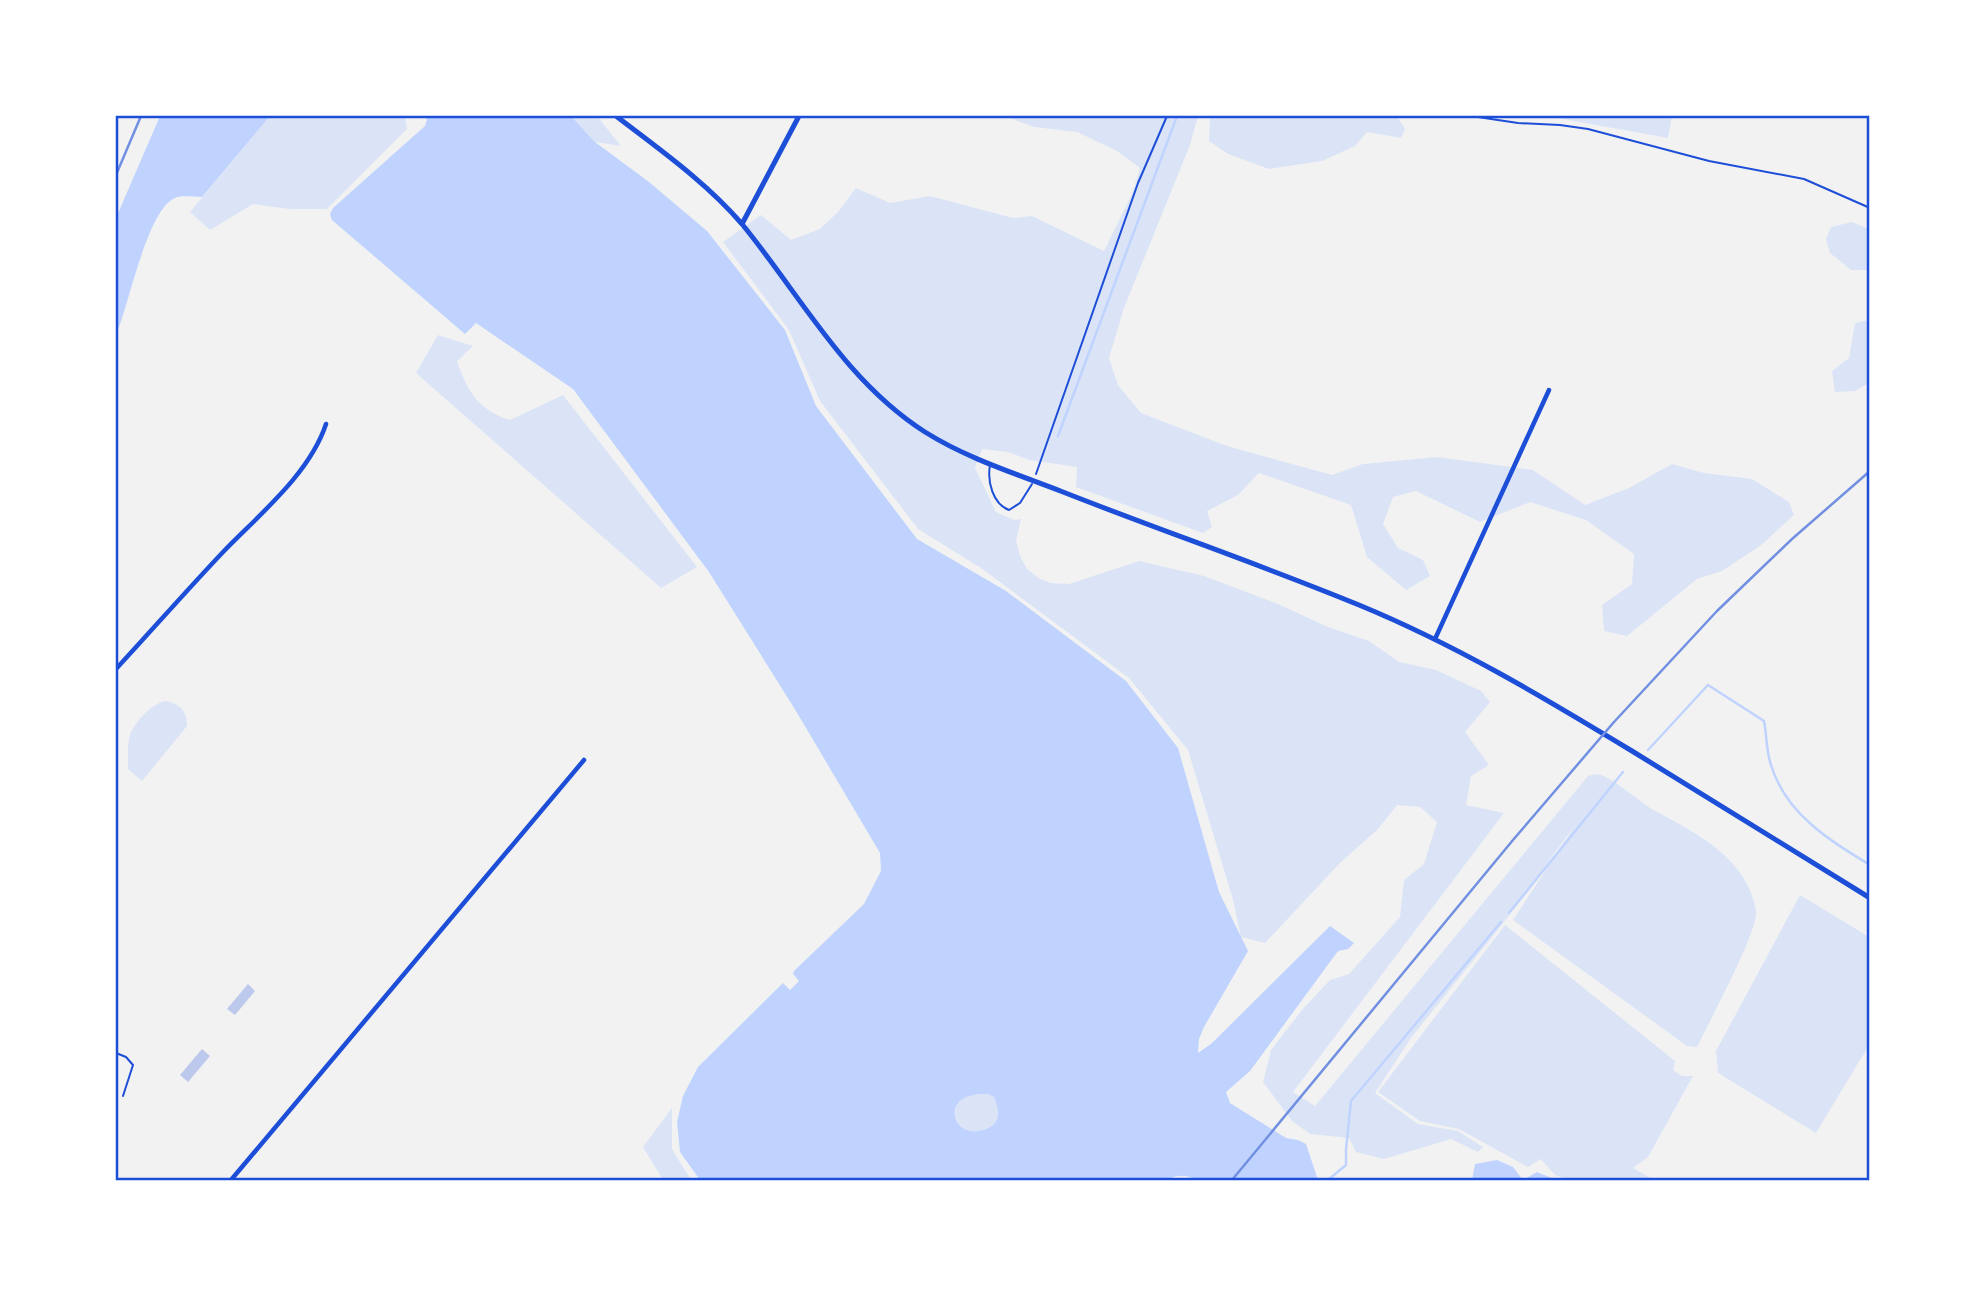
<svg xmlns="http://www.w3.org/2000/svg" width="1985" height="1296" font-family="'Titillium Web',sans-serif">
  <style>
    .green { fill: #dbe4f7 }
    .water { fill: #bfd3fe; fill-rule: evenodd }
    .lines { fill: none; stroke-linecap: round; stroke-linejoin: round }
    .stream { stroke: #bfd3fe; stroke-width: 2.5 }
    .building { fill: #bdc9ec }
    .path { stroke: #1d4ed8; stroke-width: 2 }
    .service { stroke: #1d4ed8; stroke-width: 2 }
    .minor { stroke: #1d4ed8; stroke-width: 4.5 }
    .tertiary { stroke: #1d4ed8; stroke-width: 5 }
    .rail { stroke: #7290e2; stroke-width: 2.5 }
    .neatline { fill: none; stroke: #1d4ed8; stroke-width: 2.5 }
  </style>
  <rect width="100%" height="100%" fill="#f2f2f2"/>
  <path class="green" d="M 270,116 L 405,116 L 407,129 L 327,209 L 289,209 L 253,204 L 210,230 L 190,212 Z
    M 571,116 L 597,116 L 621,146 L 595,142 Z
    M 1005,116 L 1198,116 L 1190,145 L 1124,308 L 1109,358 L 1118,385 L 1141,413 L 1227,446 L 1332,475 L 1363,464 L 1437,457 L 1533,470 L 1585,505 L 1629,488 L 1672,464 L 1704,473 L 1752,479 L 1789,502 L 1794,515 L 1760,546 L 1722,571 L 1697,579 L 1627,636 L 1604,631 L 1602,605 L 1632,584 L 1634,554 L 1586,520 L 1530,502 L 1480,522 L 1416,491 L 1393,497 L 1383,524 L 1398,548 L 1423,560 L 1430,576 L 1406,590 L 1367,557 L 1351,505 L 1259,473 L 1238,495 L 1207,511 L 1212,527 L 1203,533 L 1076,487 L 1077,467 L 1029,460 L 1008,452 L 982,449 L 975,468 L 996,512 L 1014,520 L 1021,519 L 1016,541 L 1020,556 L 1027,569 L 1040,579 L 1051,583 L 1069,584 L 1139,561 L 1204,576 L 1278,604 L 1328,627 L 1369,641 L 1399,662 L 1436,670 L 1481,691 L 1490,702 L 1465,732 L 1489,765 L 1471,776 L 1466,805 L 1504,813 L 1293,1092 L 1315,1106 L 1588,776 C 1591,775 1595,774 1598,774 C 1611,776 1642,804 1657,812 C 1697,833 1747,859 1756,910 C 1760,928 1708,1024 1697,1047 L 1687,1046 L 1513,920 L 1576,824 L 1504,922 L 1411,1038 L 1375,1093 L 1418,1124 L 1458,1131 L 1483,1147 L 1478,1152 L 1451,1139 L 1384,1159 L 1356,1152 L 1349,1138 L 1310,1134 L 1292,1121 L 1263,1082 L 1271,1050 L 1302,1010 L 1330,980 L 1349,974 L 1400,917 L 1404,880 L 1424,864 L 1437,822 L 1420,807 L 1397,805 L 1378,829 L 1339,864 L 1265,943 L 1241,937 L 1233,900 L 1188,750 L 1129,678 L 981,568 L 918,529 L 820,401 L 789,330 L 723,242 L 761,215 L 791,240 L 820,229 L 838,212 L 856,188 L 890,203 L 930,196 L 1013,218 L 1032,216 L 1104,251 L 1132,194 L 1140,168 L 1117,151 L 1077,132 L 1034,127 Z
    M 1210,116 L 1397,116 L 1405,129 L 1401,138 L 1367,132 L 1355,146 L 1322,161 L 1269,169 L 1228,154 L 1209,141 Z
    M 1546,116 L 1672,116 L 1668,138 Z
    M 1852,222 L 1869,229 L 1869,270 L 1851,270 L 1830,253 L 1826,239 L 1831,227 Z
    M 1869,320 L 1869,383 L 1855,391 L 1835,392 L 1832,371 L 1849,358 L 1855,323 Z
    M 438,335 L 473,346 L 457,361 C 467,391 479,411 510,420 L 563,395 L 697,567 L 661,588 L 416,373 Z
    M 165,701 C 179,703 188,711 187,726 L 142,781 L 128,769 C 128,759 127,745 130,735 C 135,722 151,704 165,701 Z
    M 1800,895 L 1869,937 L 1869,1045 L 1816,1133 L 1718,1073 L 1716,1051 Z
    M 1505,925 L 1675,1061 L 1673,1070 L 1682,1076 L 1693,1076 L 1648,1157 L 1633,1168 L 1654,1180 L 1629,1180 L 1628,1178 L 1570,1180 L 1555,1175 L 1541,1159 L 1528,1167 L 1459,1129 L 1420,1121 L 1378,1092 Z
    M 988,1094 L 994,1097 C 998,1108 1002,1120 990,1127 C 955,1147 934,1091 988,1094 Z
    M 672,1108 L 672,1149 L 691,1180 L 663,1180 L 643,1147 Z"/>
  <path class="water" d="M 160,116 L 270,116 L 202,197 C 194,197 183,195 175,198 C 147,210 129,305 116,335 L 116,218 Z
    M 424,116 L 571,116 L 595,142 L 649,182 L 707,231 L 785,330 L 816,406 L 917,539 L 1006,591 L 1126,681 L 1178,748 L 1219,892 L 1248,951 L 1204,1027 L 1199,1039 L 1198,1053 L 1211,1044 L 1330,926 L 1354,943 L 1348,949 L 1338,951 L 1250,1071 L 1226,1092 L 1230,1103 L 1286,1138 L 1298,1140 L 1306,1144 L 1318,1180 L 1196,1180 C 1186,1174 1177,1175 1166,1180 L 700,1180 L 680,1152 L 677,1122 L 683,1096 L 698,1067 L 783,983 L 790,990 L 799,981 L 793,974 L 794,971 L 864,904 L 881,871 L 880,853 L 796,711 L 709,572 L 573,389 L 476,323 L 465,334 L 332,220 L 330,214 L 333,208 L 425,126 L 427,120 ZM 988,1094 L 994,1097 C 998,1108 1002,1120 990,1127 C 954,1147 934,1091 988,1094 Z
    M 1497,1160 L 1513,1167 L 1523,1180 L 1537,1172 L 1554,1179 L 1553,1180 L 1472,1180 L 1475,1164 Z"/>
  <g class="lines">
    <path class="stream" d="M 1058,436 L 1177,116
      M 1648,750 L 1708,685 L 1764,721 C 1767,736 1766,750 1771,765 C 1786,814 1829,840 1870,865
      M 1509,913 L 1623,772
      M 1328,1180 L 1346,1165 L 1346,1149 L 1351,1101 L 1501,922"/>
  </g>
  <path class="building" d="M 248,984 L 255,991 L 235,1015 L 227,1009 Z
    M 202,1049 L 210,1056 L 188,1082 L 180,1075 Z"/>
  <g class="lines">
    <path class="path" d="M 1471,116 L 1518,123 L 1560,125 L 1588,129 L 1709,161 L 1804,179 L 1870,208
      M 1036,474 L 1138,183 L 1167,116"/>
    <path class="service" d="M 990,465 C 987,482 993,504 1009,510 L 1020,503 L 1032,484
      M 116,1053 L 126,1057 L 133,1065 L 123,1096"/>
    <path class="minor" d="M 1435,639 L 1549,390
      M 116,669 C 152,630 187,590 224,551 C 260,514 310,473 326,424
      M 231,1180 L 584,760"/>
    <path class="tertiary" d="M 616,116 C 659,149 706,182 742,224 C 801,296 845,381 925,432 C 968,459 1017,474 1063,492 C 1162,531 1262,565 1359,605 C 1456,645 1543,697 1632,751 C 1711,800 1790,849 1870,898
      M 742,224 L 799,116"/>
    <path class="rail" d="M 116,175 L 141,116
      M 1232,1180 L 1513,840 L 1614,722 L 1717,611 L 1792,539 L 1870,471"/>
  </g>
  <rect width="1985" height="1296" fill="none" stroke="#ffffff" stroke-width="234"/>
  <rect x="117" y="117" width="1751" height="1062" class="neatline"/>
</svg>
